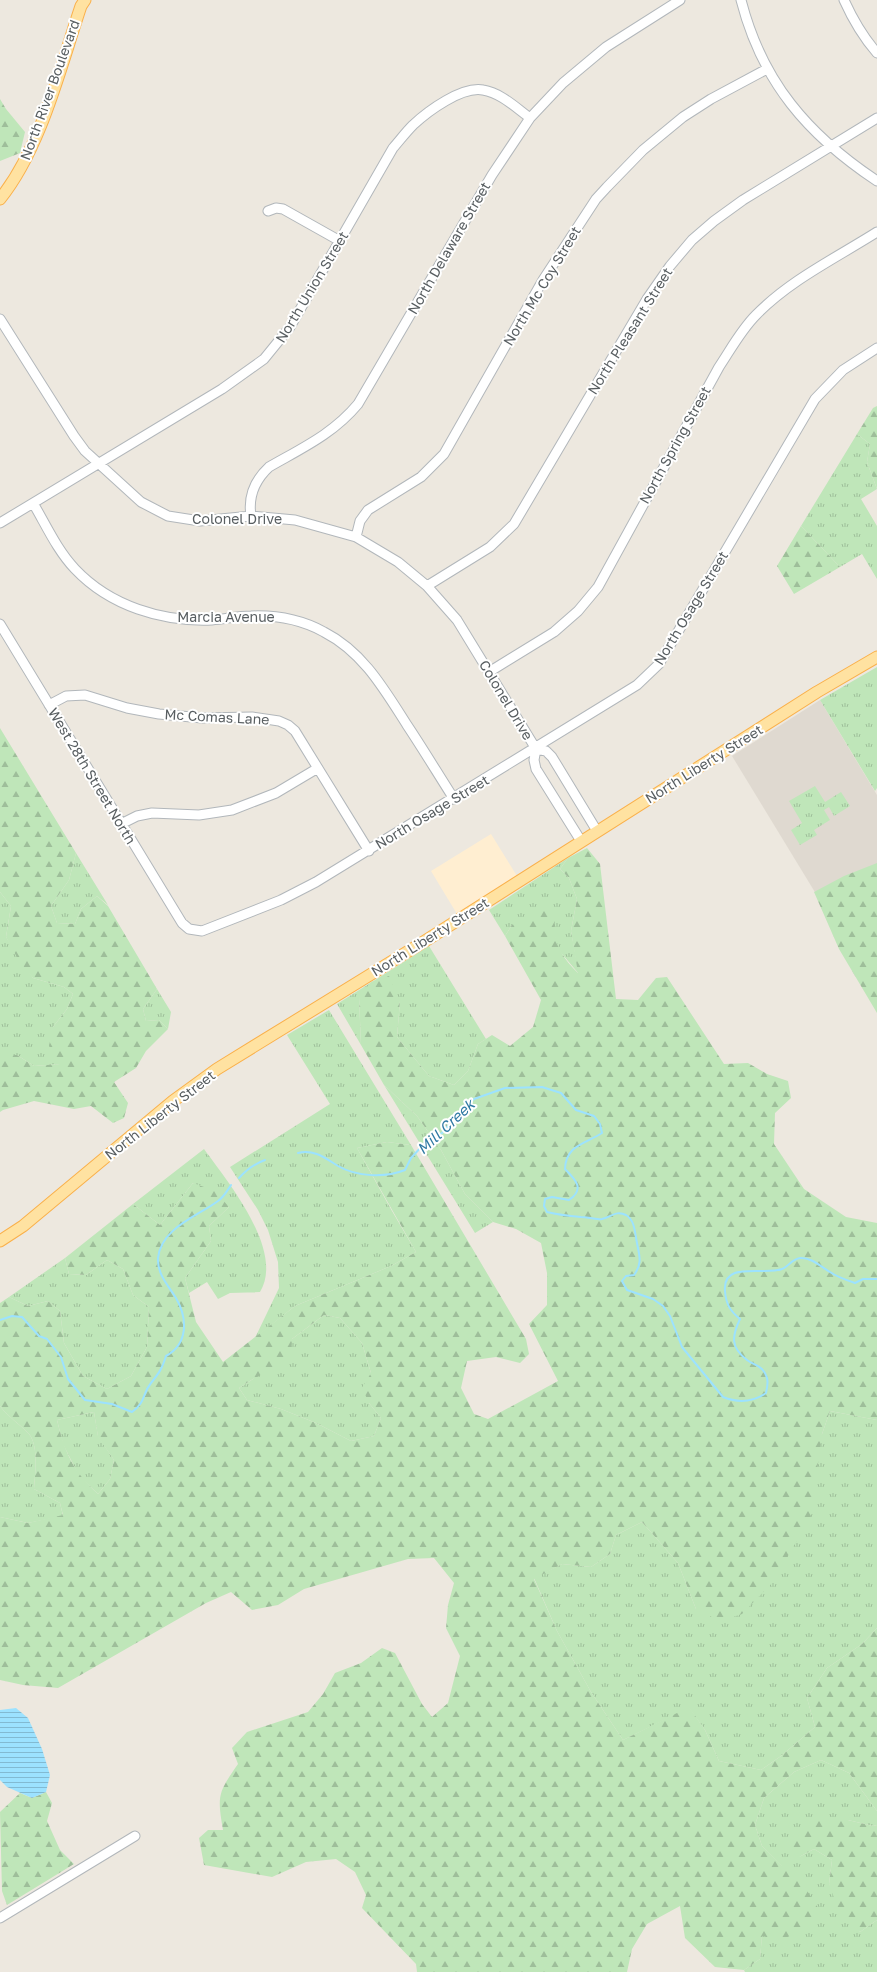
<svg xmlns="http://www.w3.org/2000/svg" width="877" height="1972" font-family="'Golos Text',sans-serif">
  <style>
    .commercial { fill: #ffeed1 }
    .education { fill: #dfd9d0 }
    .grass { fill: url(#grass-tufts) }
    .forest { fill: url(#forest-firs); fill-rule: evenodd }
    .water { fill: url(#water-rules) }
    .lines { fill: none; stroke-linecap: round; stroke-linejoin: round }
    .stream { stroke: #9ce2ff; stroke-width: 2 }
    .minor-casing { stroke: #b2b7bb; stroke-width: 11 }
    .major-casing { stroke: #fab04a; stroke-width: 13 }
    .minor { stroke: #fff; stroke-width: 9 }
    .major { stroke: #ffe2a1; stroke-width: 11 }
    .labels { text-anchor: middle; stroke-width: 4; stroke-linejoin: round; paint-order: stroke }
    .street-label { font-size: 14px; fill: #585e61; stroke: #fff }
    .water-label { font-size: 15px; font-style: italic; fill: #307aa4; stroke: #fff }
  </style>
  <defs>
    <pattern id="grass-tufts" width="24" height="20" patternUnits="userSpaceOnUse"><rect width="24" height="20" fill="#bfe6b9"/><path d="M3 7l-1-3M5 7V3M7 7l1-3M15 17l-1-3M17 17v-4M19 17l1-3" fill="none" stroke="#9ebe9a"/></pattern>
    <pattern id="forest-firs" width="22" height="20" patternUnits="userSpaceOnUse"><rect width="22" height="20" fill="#bfe6b9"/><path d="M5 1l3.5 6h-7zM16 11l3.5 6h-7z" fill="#9ebe9a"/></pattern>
    <pattern id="water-rules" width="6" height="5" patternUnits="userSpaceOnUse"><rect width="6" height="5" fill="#9ce2ff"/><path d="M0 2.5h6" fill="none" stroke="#82bad2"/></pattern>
  </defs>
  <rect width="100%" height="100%" fill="#ede8df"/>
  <path class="commercial" d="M 491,834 L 517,876 L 457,914 L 431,871 Z"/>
  <path class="education" d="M 820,700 L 877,795 L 877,994 L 732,756 Z"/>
  <path class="grass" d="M 857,434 L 870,444 L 867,462 L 877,489 L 861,499 L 877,526 L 877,579 L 862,554 L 840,567 L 801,526 Z
    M 877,667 L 877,788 L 875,791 L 820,700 Z
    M 815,786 L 825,802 L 841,792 L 850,806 L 834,816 L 829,807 L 824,810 L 830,820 L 814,830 L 817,835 L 800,845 L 791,830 L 802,823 L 789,801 Z
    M 76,853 L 108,905 L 97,896 L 81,909 L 75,924 L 57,923 L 51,906 L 69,880 Z
    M 568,858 L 560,869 L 569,878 L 577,899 L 571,931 L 579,974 L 557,948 L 553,925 L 512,925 L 505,936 L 489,910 Z
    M 0,892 L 11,906 L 6,937 L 33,978 L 64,987 L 73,994 L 67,1009 L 53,1027 L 61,1064 L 34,1066 L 17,1055 L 0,1055 Z
    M 429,946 L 486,1039 L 478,1044 L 468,1071 L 454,1085 L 429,1076 L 397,1037 L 400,1001 L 359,997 L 361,1045 L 337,1004 Z
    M 157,989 L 171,1012 L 168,1029 L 159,1020 L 146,1021 L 143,1009 Z
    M 329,1010 L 411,1145 L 387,1142 L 357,1148 L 392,1211 L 416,1252 L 391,1266 L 295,1306 L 255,1338 L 279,1288 L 278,1262 L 268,1230 L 258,1210 L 230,1167 L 330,1104 L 287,1035 Z
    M 384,1085 L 417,1116 L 441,1150 L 465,1194 L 493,1222 L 475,1233 Z
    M 204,1149 C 228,1182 285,1251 260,1292 L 230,1293 L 218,1299 L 207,1282 L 189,1293 L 185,1278 L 211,1241 L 209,1226 L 229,1207 L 193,1183 L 160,1225 L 133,1204 Z
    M 65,1258 L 69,1274 L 86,1275 L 107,1260 L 123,1269 L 133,1295 L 149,1307 L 147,1347 L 131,1376 L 107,1389 L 83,1376 L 64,1343 L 60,1311 L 48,1301 L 28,1306 L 9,1297 Z
    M 324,1315 L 340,1318 L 362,1343 L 371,1373 L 369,1403 L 381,1418 L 374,1436 L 351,1441 L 316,1423 L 281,1409 L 247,1400 L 239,1388 L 253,1379 L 292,1339 Z
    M 0,1406 C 8,1417 20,1424 29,1434 C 39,1446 35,1474 34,1489 L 60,1503 L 63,1516 L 28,1523 L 0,1517 Z
    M 830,1411 L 877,1420 L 877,1628 L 862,1644 L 827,1668 L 807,1698 L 815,1727 L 781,1756 L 761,1770 L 719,1761 L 705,1730 L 689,1708 L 623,1740 L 591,1692 L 557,1631 L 534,1578 L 562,1564 L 591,1567 L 610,1554 L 616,1535 L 642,1522 L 678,1563 L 696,1609 L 822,1434 Z
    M 94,1412 L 98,1436 L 114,1460 L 110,1479 L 98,1494 L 79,1476 L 63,1444 L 57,1420 Z
    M 821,1760 L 849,1773 L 877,1811 L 877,1825 L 873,1826 L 848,1820 L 799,1857 L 814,1849 L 832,1860 L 829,1884 L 860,1932 L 877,1920 L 877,1972 L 745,1972 L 744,1970 L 760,1959 L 762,1935 L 782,1866 L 762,1846 L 755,1825 L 764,1798 L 794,1772 Z"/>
  <path class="forest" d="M 0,99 L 6,109 L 25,132 L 20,153 L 0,161 Z
    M 877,406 L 877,489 L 867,462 L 870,444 L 857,434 L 873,408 Z
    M 801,526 L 840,567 L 794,594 L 777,566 Z
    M 0,728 L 76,853 L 69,880 L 51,906 L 57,923 L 75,924 L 81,909 L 97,896 L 108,906 L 157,989 L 143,1009 L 146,1021 L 159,1020 L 168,1029 L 146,1051 L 136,1068 L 114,1082 L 128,1103 L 124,1118 L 113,1123 L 91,1106 L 74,1109 L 34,1101 L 3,1110 L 0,1112 L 0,1055 L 17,1055 L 34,1066 L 60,1064 L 49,1046 L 53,1027 L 67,1009 L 73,994 L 64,987 L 33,978 L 19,961 L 6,937 L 11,906 L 0,892 Z
    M 587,848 L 600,864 L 616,999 L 638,1000 L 656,978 L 667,977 L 724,1064 L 748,1063 L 767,1074 L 788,1081 L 791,1098 L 775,1113 L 774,1144 L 804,1189 L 846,1217 L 877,1223 L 877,1420 L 830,1411 L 822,1434 L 811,1516 L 773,1582 L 742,1614 L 720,1621 L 696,1609 L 678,1563 L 642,1522 L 616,1535 L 610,1554 L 591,1567 L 562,1564 L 534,1579 L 557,1631 L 591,1692 L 623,1740 L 689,1707 L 705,1730 L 719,1761 L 761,1770 L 781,1756 L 815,1727 L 807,1698 L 827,1668 L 862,1644 L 877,1628 L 877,1811 L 849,1773 L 821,1760 L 794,1772 L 764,1798 L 755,1825 L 762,1846 L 806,1889 L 820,1911 L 807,1930 L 779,1940 L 762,1936 L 760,1959 L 744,1970 L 715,1967 L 685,1938 L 680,1906 L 647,1924 L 632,1949 L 627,1972 L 417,1972 L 416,1964 L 362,1908 L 366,1895 L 355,1872 L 336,1859 L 306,1862 L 272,1877 L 204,1865 L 199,1838 L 208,1830 L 223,1830 C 217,1795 218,1793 238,1764 L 232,1748 L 247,1732 L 308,1712 L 323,1694 L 335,1673 L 361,1663 L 382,1648 L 395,1653 L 422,1704 L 432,1717 L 448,1703 L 460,1656 L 446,1628 L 448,1605 L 454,1583 L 434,1558 L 408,1559 L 304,1589 L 278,1605 L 252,1610 L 231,1592 L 206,1603 L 58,1688 L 23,1685 L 0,1680 L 0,1517 L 28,1523 L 63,1515 L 60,1503 L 34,1489 C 35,1474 39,1446 29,1434 C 20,1424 8,1417 0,1406 L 0,1303 L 9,1297 L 28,1306 L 48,1301 L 60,1311 L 64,1343 L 83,1376 L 107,1389 L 131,1376 L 147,1347 L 149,1307 L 133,1295 L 123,1269 L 107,1260 L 86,1275 L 69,1274 L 65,1258 L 133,1204 L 160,1225 L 193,1183 L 215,1191 L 229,1207 L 209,1226 L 211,1241 L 185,1278 L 196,1322 L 223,1362 L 295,1306 L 391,1266 L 416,1252 L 357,1148 L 387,1142 L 411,1145 L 526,1339 L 529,1354 L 520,1363 L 496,1357 L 467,1361 L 461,1388 L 474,1414 L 488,1419 L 558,1381 L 529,1324 L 547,1305 L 547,1273 L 541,1243 L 516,1229 L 493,1222 L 465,1194 L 441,1150 L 417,1116 L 384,1085 L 361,1045 L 359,997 L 371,982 L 389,976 L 400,1001 L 397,1037 L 429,1076 L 454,1085 L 468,1071 L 478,1044 L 492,1035 L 510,1046 L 533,1027 L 541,1000 L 505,936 L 512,925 L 544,906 L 556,913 C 551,938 560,956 578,973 L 571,931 L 577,899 L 569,878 L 560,869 L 568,858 ZM 324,1315 L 340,1318 L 362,1343 L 371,1373 L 362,1388 L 369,1403 L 381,1418 L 374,1436 L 351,1441 L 316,1423 L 281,1409 L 247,1400 L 239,1388 L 253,1379 L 291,1359 L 292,1339 ZM 94,1412 L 98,1437 L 114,1460 L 110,1479 L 98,1494 C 73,1471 65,1453 57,1420 Z
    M 877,863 L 877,1013 L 839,949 L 814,892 L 844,876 Z
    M 46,1792 L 52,1803 L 47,1821 L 60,1850 L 74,1864 L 7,1905 L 2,1891 L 0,1812 L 20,1793 L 32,1798 Z
    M 822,1819 L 848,1820 L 873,1826 L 877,1825 L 877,1920 L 860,1932 L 839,1911 L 829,1884 L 832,1860 L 814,1849 L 799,1857 L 789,1848 L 799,1828 Z"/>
  <path class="water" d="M 16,1708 L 28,1718 L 42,1749 L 50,1775 L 46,1792 L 32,1798 L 7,1787 L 0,1780 L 0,1710 Z"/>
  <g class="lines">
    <path class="stream" d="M 298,1153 C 314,1149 325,1158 338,1166 C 357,1177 385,1178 405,1170 L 411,1158 L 424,1144 L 442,1133 L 464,1108 L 474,1099 L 505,1088 L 542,1087 L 561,1093 L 576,1110 L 594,1116 L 600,1124 L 602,1133 C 585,1144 566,1145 565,1169 C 576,1180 585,1189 569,1200 L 552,1197 L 545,1199 L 544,1206 L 547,1212 C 559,1215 569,1216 581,1217 C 588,1217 595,1220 602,1219 C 611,1217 616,1210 626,1215 C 635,1220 635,1234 637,1243 C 639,1255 643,1263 634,1275 L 626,1276 L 622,1281 L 627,1290 L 653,1299 L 663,1306 L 670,1316 L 682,1347 L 723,1397 C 738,1403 753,1402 766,1393 C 767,1389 768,1382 767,1378 C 763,1365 755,1366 747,1360 C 730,1347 732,1336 740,1319 C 730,1311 726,1304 725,1291 C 722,1260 765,1276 782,1269 C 788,1267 792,1259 800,1258 C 811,1257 821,1267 830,1272 C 837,1277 846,1280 855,1283 L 863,1279 L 877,1279
      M 239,1178 C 247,1169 254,1164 265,1160
      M 0,1320 L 12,1316 L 22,1317 L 39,1336 L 47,1339 L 61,1357 L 68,1379 L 85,1400 L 112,1404 L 132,1412 C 146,1402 142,1394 151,1383 C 159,1373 162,1369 166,1356 C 188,1344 188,1319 176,1298 C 168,1285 157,1274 158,1258 C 161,1228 198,1216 218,1201 C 224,1197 227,1191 231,1185"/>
    <defs>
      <path id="minor" d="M 741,0 C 762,82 808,135 877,181
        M 844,0 C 853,20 863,37 877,53
        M 268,211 L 276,208 L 283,209 L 340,241
        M 0,319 L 74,436 L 85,451 L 141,502 L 168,516 L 200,521 L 251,516 L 295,520 L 356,537 L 398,562 L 427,586 L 457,620 L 536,749 L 534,760 L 536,769 L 581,841
        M 33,503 C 46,525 57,550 75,569 C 110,606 162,622 212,620 C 225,619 238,616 251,616 C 276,615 302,620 324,632 C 363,652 384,689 407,725 C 423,749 438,774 454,799
        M 251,516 C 248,497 254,481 269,467 C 302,448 333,434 358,404 L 492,175 L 530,118 L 563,83 L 606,47 L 680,0
        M 0,523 L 222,389 L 264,359 L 290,327 L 393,148 C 400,140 406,132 413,125 C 428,111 462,86 483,90 C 501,93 515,107 530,118
        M 356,537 L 360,521 L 368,510 L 421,477 L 444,454 L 543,280 L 596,199 L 607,187 L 643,150 L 683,117 L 711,99 L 767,69
        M 427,586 L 490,547 L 514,524 L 647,299 L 670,266 L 692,240 L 714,221 L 743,200 L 877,118
        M 0,624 L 182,923 L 189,929 L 202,931 L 281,900 L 316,882 L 637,685 L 659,664 L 815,399 L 843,370 L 877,348
        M 489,672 L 554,632 L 578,611 L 598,587 L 719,367 C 731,349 741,330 756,315 C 790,280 836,258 877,232
        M 49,705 L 66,696 L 85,695 L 127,708 L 159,714 L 202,718 L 252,717 L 279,721 L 288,725 L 295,731 L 369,851
        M 536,749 L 546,751 L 552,757 L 597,831
        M 121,824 L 137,816 L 152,813 L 199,815 L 232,810 L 276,793 L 318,768
        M 0,1918 L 135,1836"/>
      <path id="major" d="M 0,199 C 41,148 60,68 81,6 L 85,0
        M 0,1241 L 23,1226 L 173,1101 L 217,1069 L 425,941 L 817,692 L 877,657"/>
    </defs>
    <use href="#minor" class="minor-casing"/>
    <use href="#major" class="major-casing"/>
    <use href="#minor" class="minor"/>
    <use href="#major" class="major"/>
  </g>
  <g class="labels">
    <g class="street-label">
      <text transform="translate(50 90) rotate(-70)" y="5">North River Boulevard</text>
      <text transform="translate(449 248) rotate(-60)" y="5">North Delaware Street</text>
      <text transform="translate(542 286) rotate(-59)" y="5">North Mc Coy Street</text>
      <text transform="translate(312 287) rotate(-59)" y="5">North Union Street</text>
      <text transform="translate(630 331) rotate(-58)" y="5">North Pleasant Street</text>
      <text transform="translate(675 445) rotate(-61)" y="5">North Spring Street</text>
      <text x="237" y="524">Colonel Drive</text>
      <text transform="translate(691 608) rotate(-59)" y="5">North Osage Street</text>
      <text x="226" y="622">Marcia Avenue</text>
      <text transform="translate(506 700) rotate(59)" y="5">Colonel Drive</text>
      <text transform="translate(217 717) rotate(3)" y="5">Mc Comas Lane</text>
      <text transform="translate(704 764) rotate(-32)" y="5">North Liberty Street</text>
      <text transform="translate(92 776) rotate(59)" y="5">West 28th Street North</text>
      <text transform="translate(432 812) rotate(-31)" y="5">North Osage Street</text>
      <text transform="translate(430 937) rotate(-32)" y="5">North Liberty Street</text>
      <text transform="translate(160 1115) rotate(-38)" y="5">North Liberty Street</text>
    </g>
    <g class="water-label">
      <text transform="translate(446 1127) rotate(-43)" y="5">Mill Creek</text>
    </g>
  </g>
</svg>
